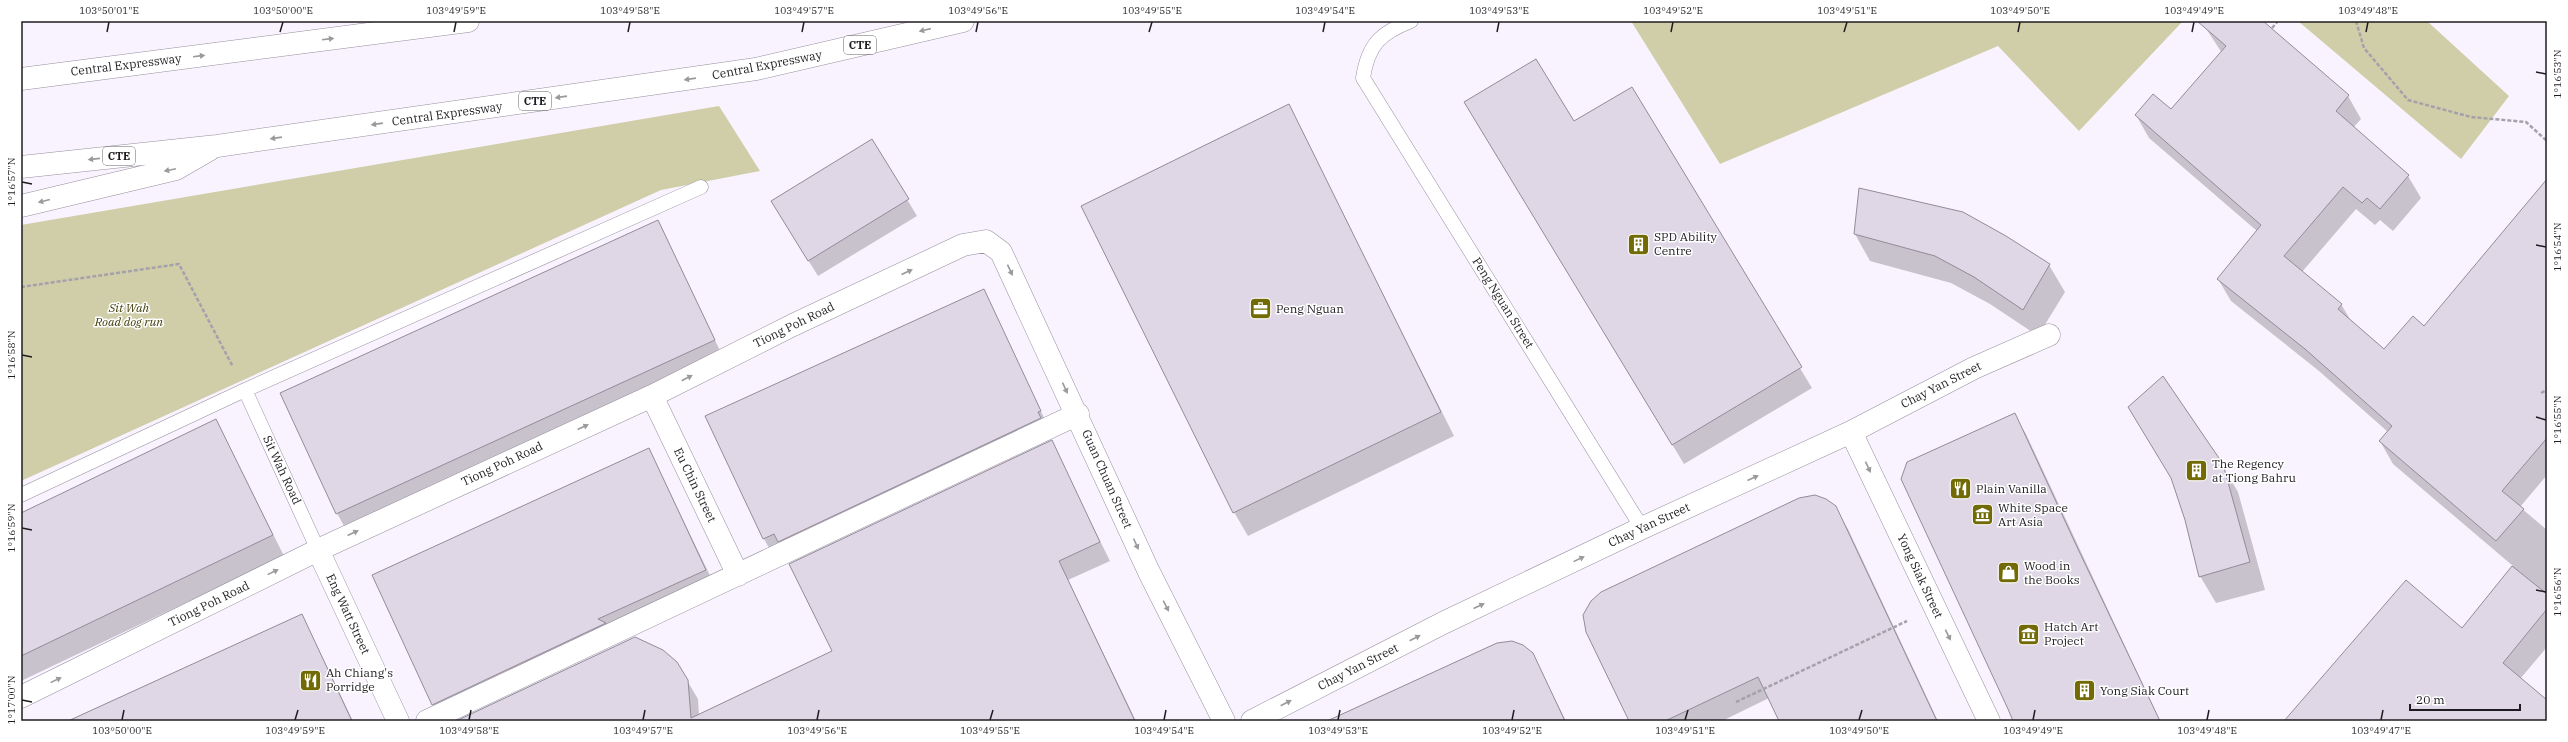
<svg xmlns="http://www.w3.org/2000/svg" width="2568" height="742" font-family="'IBM Plex Serif',serif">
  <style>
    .green { fill: #d0cea8 }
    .shadow { fill: #0003 }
    .building { fill: #dfd7e6; stroke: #938b99 }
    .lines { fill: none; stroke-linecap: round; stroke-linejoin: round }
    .lane-casing { stroke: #978f9d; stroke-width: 15 }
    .street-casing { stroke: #978f9d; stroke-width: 23 }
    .highway-casing { stroke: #978f9d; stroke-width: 23 }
    .path { stroke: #a5a1aa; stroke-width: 2.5; stroke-dasharray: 4 2; stroke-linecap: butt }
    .lane { stroke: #fff; stroke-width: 14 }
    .street { stroke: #fff; stroke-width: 22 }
    .highway { stroke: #fff; stroke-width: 22 }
    .oneway { fill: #9a999b }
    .ticks { fill: none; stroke: #1f1c21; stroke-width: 1.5 }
    .labels { text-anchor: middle; stroke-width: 3; stroke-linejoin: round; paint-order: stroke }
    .shield { fill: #fff; stroke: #626064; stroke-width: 1 }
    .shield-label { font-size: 11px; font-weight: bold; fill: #1f1c21 }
    .street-label { font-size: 12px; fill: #1f1c21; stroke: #fff }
    .poi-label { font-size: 12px; fill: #1f1c21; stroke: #fff; text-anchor: start }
    .park-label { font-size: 12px; font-style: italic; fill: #413d0a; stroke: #fff }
    .neatline { fill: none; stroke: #1f1c21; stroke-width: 1.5 }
    .ticks-label { font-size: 10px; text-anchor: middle; fill: #1f1c21 }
  </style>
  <rect width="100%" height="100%" fill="#f9f3ff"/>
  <path class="green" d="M 1631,21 L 2183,21 L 2079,131 L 1998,46 L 1720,164 Z
    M 2298,21 L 2427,21 L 2509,96 L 2461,159 Z
    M 719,106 L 760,171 L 661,190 L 21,481 L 21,225 Z"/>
  <path class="shadow" d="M 2211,21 L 2261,21 L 2348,96 L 2361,119 L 2353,128 L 2408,176 L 2421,198 L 2393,231 L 2380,220 L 2375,225 L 2356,209 L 2302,272 L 2341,304 L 2351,321 L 2385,350 L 2424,328 L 2547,181 L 2547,475 L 2520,507 L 2547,530 L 2547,647 L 2520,679 L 2547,702 L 2547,721 L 2286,721 L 2462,630 L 2513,566 L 2393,464 L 2380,441 L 2388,432 L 2319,371 L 2231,301 L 2218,279 L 2257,231 L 2149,138 L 2136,115 L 2171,110 L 2222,53 L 2205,27 Z
    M 1631,88 L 1812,388 L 1684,464 L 1477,122 L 1573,123 Z
    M 1288,105 L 1454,436 L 1248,536 L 1234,512 Z
    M 872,141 L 917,216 L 818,276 L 782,218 Z
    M 658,221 L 723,357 L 346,530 L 337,513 Z
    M 1855,234 L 2049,265 L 2065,292 L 2038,336 L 1990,304 L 1951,283 L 1870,261 Z
    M 983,291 L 1049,428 L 773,555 L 764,539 Z
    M 2014,414 L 2026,434 L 2160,721 L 2151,715 L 2154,721 L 2016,721 Z
    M 216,420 L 284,556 L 21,681 L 21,514 Z
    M 1051,442 L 1110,561 L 1068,580 L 1136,721 L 459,721 L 676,662 L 698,699 L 699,716 L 833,652 Z
    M 649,449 L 715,586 L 438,712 L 429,696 Z
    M 2222,465 L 2238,492 L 2265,590 L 2216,603 L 2200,576 Z
    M 1835,507 L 1848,529 L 1938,721 L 1780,721 L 1769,698 L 1722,721 L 1630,721 Z
    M 302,615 L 353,721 L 70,721 Z
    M 1532,654 L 1566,721 L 1329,721 Z"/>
  <path class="building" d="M 2197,21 L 2263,21 L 2349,95 L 2336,111 L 2409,175 L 2380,209 L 2367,198 L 2362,203 L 2343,187 L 2284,256 L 2342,304 L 2338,309 L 2384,349 L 2413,316 L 2424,326 L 2547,179 L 2547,438 L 2502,491 L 2524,509 L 2496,541 L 2379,441 L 2392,426 L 2305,349 L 2217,279 L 2261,225 L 2135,115 L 2153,94 L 2171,109 L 2226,46 Z
    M 1536,59 L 1574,121 L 1632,87 L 1802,367 L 1672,445 L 1464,102 Z
    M 1289,104 L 1441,412 L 1233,513 L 1081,206 Z
    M 872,139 L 909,199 L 808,261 L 771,201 Z
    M 1859,188 L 1963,212 L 2006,236 L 2050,264 L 2023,310 L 1974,277 L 1935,256 L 1854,234 Z
    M 658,220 L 715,340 L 336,514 L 280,393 Z
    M 984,289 L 1041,411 L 1038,412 L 1041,418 L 778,542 L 774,534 L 763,539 L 705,416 Z
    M 2163,376 L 2223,464 L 2250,562 L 2199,577 L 2185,520 L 2171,478 L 2128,407 Z
    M 2015,413 L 2078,549 L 2160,721 L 2013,721 L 2008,709 L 1901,479 L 1907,462 Z
    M 216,419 L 273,535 L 21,656 L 21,513 Z
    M 1052,440 L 1100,542 L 1059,561 L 1135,721 L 456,721 L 635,637 L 663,650 L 677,662 L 688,680 L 691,718 L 832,651 L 789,564 Z
    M 649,448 L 706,570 L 598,619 L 606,623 L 432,705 L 372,575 Z
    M 1815,495 L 1826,499 L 1836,506 L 1937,721 L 1779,721 L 1758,677 L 1665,721 L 1629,721 L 1586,632 L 1583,615 L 1591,601 L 1601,592 L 1799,498 Z
    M 2512,566 L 2547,594 L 2547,609 L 2503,663 L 2547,700 L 2547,721 L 2284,721 L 2406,580 L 2462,628 Z
    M 302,614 L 352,721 L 68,721 Z
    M 1512,641 L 1523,645 L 1533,653 L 1565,721 L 1327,721 L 1497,643 Z"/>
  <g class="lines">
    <defs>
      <path id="lane" d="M 1411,21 C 1380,33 1368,45 1363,78 L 1642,528
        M 245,390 L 318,550
        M 21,495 L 245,390 L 701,187"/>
      <path id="street" d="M 652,396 L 738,575
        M 1851,432 L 1989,721
        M 318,550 L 398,721
        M 21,697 L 318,550 L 652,396 L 793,325 L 963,245 L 986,241 L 1001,252 L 1149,572 L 1224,721
        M 427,721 L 1078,414
        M 1252,721 L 1443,623 L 1642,528 L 1851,432 L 1974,368 L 2049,335"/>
      <path id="highway" d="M 21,79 L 468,21
        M 21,167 L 217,146 L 756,69 L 963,21
        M 21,206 L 176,169 L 209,150"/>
    </defs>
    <use href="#lane" class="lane-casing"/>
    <use href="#street" class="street-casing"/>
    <use href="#highway" class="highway-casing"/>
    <path class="path" d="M 2356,21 L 2364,48 L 2408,100 L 2471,117 L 2526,122 L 2547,141
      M 2272,28 L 2278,21
      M 21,287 L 179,264 L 233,367
      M 2541,393 L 2547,390
      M 1736,702 L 1907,621"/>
    <use href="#lane" class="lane"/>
    <use href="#street" class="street"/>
    <use href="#highway" class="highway"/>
  </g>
  <defs><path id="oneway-solid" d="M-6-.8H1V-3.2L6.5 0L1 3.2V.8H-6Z"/></defs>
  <g class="oneway">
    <use href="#oneway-solid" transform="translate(925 30) rotate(167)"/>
    <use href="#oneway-solid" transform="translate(328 39) rotate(-7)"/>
    <use href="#oneway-solid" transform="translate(199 56) rotate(-7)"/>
    <use href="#oneway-solid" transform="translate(690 79) rotate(172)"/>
    <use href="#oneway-solid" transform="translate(561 97) rotate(172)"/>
    <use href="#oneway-solid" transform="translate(377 124) rotate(172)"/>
    <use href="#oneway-solid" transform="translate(276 138) rotate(172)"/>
    <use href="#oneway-solid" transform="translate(94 159) rotate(174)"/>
    <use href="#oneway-solid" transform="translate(170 170) rotate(168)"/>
    <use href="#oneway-solid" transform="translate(44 201) rotate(166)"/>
    <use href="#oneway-solid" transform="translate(1010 270) rotate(65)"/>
    <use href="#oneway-solid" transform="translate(907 272) rotate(-25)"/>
    <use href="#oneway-solid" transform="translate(687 378) rotate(-27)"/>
    <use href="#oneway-solid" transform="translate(1065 388) rotate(65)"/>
    <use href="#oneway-solid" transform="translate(583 427) rotate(-24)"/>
    <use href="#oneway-solid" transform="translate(1868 467) rotate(65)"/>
    <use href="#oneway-solid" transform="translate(1753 478) rotate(-25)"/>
    <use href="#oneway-solid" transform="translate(353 533) rotate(-25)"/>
    <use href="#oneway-solid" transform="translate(1136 544) rotate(66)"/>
    <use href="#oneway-solid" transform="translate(1579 559) rotate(-26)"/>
    <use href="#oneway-solid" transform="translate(273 572) rotate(-26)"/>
    <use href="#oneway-solid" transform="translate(1166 606) rotate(63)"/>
    <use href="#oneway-solid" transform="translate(1479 606) rotate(-25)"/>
    <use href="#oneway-solid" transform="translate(1948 635) rotate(64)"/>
    <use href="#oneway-solid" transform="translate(1415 638) rotate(-27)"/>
    <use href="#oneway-solid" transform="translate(56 680) rotate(-26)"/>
    <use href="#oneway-solid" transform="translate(1286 703) rotate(-27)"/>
  </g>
  <path class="ticks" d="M 107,32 L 109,22M 280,32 L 283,22M 454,32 L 456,22M 628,32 L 630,22M 802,32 L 804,22M 976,32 L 978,22M 1149,32 L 1152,22M 1323,32 L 1325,22M 1497,32 L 1499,22M 1671,32 L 1673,22M 1844,32 L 1847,22M 2018,32 L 2020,22M 2192,32 L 2194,22M 2366,32 L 2368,22M 2536,72 L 2546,74M 22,182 L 32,184M 2536,245 L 2546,247M 22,355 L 32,357M 2536,417 L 2546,420M 22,528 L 32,530M 2536,590 L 2546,592M 22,700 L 32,702M 122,720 L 124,710M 295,720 L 298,710M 469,720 L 471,710M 643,720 L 645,710M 817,720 L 819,710M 990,720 L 993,710M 1164,720 L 1166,710M 1338,720 L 1340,710M 1512,720 L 1514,710M 1685,720 L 1688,710M 1859,720 L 1862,710M 2033,720 L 2035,710M 2207,720 L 2209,710M 2381,720 L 2383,710"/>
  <defs>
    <symbol id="building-square" viewBox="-11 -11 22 22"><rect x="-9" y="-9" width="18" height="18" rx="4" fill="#726b05" stroke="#fff"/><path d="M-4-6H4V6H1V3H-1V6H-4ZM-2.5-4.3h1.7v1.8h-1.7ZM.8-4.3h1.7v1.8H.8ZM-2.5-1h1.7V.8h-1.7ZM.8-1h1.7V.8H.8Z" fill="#fff"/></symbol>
    <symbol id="office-square" viewBox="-11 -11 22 22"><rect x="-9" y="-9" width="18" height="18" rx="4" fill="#726b05" stroke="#fff"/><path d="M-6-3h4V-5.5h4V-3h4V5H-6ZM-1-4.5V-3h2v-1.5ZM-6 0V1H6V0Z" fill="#fff"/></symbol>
    <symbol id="restaurant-square" viewBox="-11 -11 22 22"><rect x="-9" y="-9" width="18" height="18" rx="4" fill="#726b05" stroke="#fff"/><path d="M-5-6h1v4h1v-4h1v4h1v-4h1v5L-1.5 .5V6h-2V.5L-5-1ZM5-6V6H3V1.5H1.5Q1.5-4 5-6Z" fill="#fff"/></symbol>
    <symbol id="museum-square" viewBox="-11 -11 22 22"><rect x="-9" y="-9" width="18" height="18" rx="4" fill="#726b05" stroke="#fff"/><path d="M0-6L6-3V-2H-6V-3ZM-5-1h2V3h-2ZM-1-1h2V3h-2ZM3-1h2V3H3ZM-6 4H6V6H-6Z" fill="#fff"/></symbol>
    <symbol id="shop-square" viewBox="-11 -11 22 22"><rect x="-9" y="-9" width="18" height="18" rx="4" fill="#726b05" stroke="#fff"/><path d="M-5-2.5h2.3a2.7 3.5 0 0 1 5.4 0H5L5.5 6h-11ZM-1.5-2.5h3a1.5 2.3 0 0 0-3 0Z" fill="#fff"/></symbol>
  </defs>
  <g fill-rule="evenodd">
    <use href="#building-square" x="1626" y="232" width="25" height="25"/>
    <use href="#office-square" x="1248" y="296" width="25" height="25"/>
    <use href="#building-square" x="2184" y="458" width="25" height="25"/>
    <use href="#restaurant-square" x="1948" y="476" width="25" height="25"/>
    <use href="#museum-square" x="1970" y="502" width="25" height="25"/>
    <use href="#shop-square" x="1996" y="560" width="25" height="25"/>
    <use href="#museum-square" x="2016" y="622" width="25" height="25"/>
    <use href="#restaurant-square" x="298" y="668" width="25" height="25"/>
    <use href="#building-square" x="2072" y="678" width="25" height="25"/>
  </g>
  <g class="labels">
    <g class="shield">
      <rect x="844" y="36" width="32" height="18" rx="3"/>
      <rect x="519" y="92" width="32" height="18" rx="3"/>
      <rect x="103" y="147" width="32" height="18" rx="3"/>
    </g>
    <g class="shield-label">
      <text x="860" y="49">CTE</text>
      <text x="535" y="105">CTE</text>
      <text x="119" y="160">CTE</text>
    </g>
    <g class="street-label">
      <text transform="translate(126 65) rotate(-7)" y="4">Central Expressway</text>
      <text transform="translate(767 65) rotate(-11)" y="4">Central Expressway</text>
      <text transform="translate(447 114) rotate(-8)" y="4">Central Expressway</text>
      <text transform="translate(1503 303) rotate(58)" y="4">Peng Nguan Street</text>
      <text transform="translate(794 325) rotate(-26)" y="4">Tiong Poh Road</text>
      <text transform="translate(1941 385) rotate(-27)" y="4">Chay Yan Street</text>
      <text transform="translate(502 464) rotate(-25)" y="4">Tiong Poh Road</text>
      <text transform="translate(282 470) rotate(65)" y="4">Sit Wah Road</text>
      <text transform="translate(1107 479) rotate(66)" y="4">Guan Chuan Street</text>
      <text transform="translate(695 485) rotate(64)" y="4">Eu Chin Street</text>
      <text transform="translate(1649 525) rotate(-25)" y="4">Chay Yan Street</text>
      <text transform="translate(1920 576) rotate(65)" y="4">Yong Siak Street</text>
      <text transform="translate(209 604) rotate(-26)" y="4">Tiong Poh Road</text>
      <text transform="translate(348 614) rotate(65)" y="4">Eng Watt Street</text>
      <text transform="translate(1358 667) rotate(-27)" y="4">Chay Yan Street</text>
    </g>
    <g class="poi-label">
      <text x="1654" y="241">SPD Ability<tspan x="1654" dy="14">Centre</tspan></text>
      <text x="1276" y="313">Peng Nguan</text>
      <text x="2212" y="468">The Regency<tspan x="2212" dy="14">at Tiong Bahru</tspan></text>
      <text x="1976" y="493">Plain Vanilla</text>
      <text x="1998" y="512">White Space<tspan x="1998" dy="14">Art Asia</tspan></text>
      <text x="2024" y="570">Wood in<tspan x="2024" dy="14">the Books</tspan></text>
      <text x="2044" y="631">Hatch Art<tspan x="2044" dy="14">Project</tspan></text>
      <text x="326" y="677">Ah Chiang's<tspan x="326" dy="14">Porridge</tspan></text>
      <text x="2100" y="695">Yong Siak Court</text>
    </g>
    <g class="park-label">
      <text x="129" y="312">Sit Wah<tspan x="129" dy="14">Road dog run</tspan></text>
    </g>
  </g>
  <rect width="2568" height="742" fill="none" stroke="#ffffff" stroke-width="44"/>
  <path d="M2410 704v6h110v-6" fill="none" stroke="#1f1c21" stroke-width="2"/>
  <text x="2416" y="704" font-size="12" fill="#1f1c21" stroke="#ffffff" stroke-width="3" paint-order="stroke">20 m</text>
  <rect x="22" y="22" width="2524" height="698" class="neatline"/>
  <g class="ticks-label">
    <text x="109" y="14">103°50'01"E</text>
    <text x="283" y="14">103°50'00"E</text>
    <text x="456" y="14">103°49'59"E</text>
    <text x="630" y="14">103°49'58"E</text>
    <text x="804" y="14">103°49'57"E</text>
    <text x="978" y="14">103°49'56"E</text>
    <text x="1152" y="14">103°49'55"E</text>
    <text x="1325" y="14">103°49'54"E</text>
    <text x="1499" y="14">103°49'53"E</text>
    <text x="1673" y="14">103°49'52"E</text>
    <text x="1847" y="14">103°49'51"E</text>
    <text x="2020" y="14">103°49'50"E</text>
    <text x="2194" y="14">103°49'49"E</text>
    <text x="2368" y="14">103°49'48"E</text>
    <text transform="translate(2557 74) rotate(-90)" y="4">1°16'53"N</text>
    <text transform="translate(11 182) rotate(-90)" y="4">1°16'57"N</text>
    <text transform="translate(2557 247) rotate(-90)" y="4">1°16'54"N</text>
    <text transform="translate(11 355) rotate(-90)" y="4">1°16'58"N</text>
    <text transform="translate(2557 420) rotate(-90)" y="4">1°16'55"N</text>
    <text transform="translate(11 528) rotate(-90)" y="4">1°16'59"N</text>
    <text transform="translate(2557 592) rotate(-90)" y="4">1°16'56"N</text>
    <text transform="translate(11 700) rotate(-90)" y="4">1°17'00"N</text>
    <text x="122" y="734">103°50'00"E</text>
    <text x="295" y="734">103°49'59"E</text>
    <text x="469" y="734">103°49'58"E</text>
    <text x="643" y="734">103°49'57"E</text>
    <text x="817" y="734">103°49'56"E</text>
    <text x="990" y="734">103°49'55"E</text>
    <text x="1164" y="734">103°49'54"E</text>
    <text x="1338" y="734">103°49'53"E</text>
    <text x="1512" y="734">103°49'52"E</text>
    <text x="1685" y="734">103°49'51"E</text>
    <text x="1859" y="734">103°49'50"E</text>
    <text x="2033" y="734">103°49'49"E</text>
    <text x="2207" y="734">103°49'48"E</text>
    <text x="2381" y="734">103°49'47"E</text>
  </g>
</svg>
